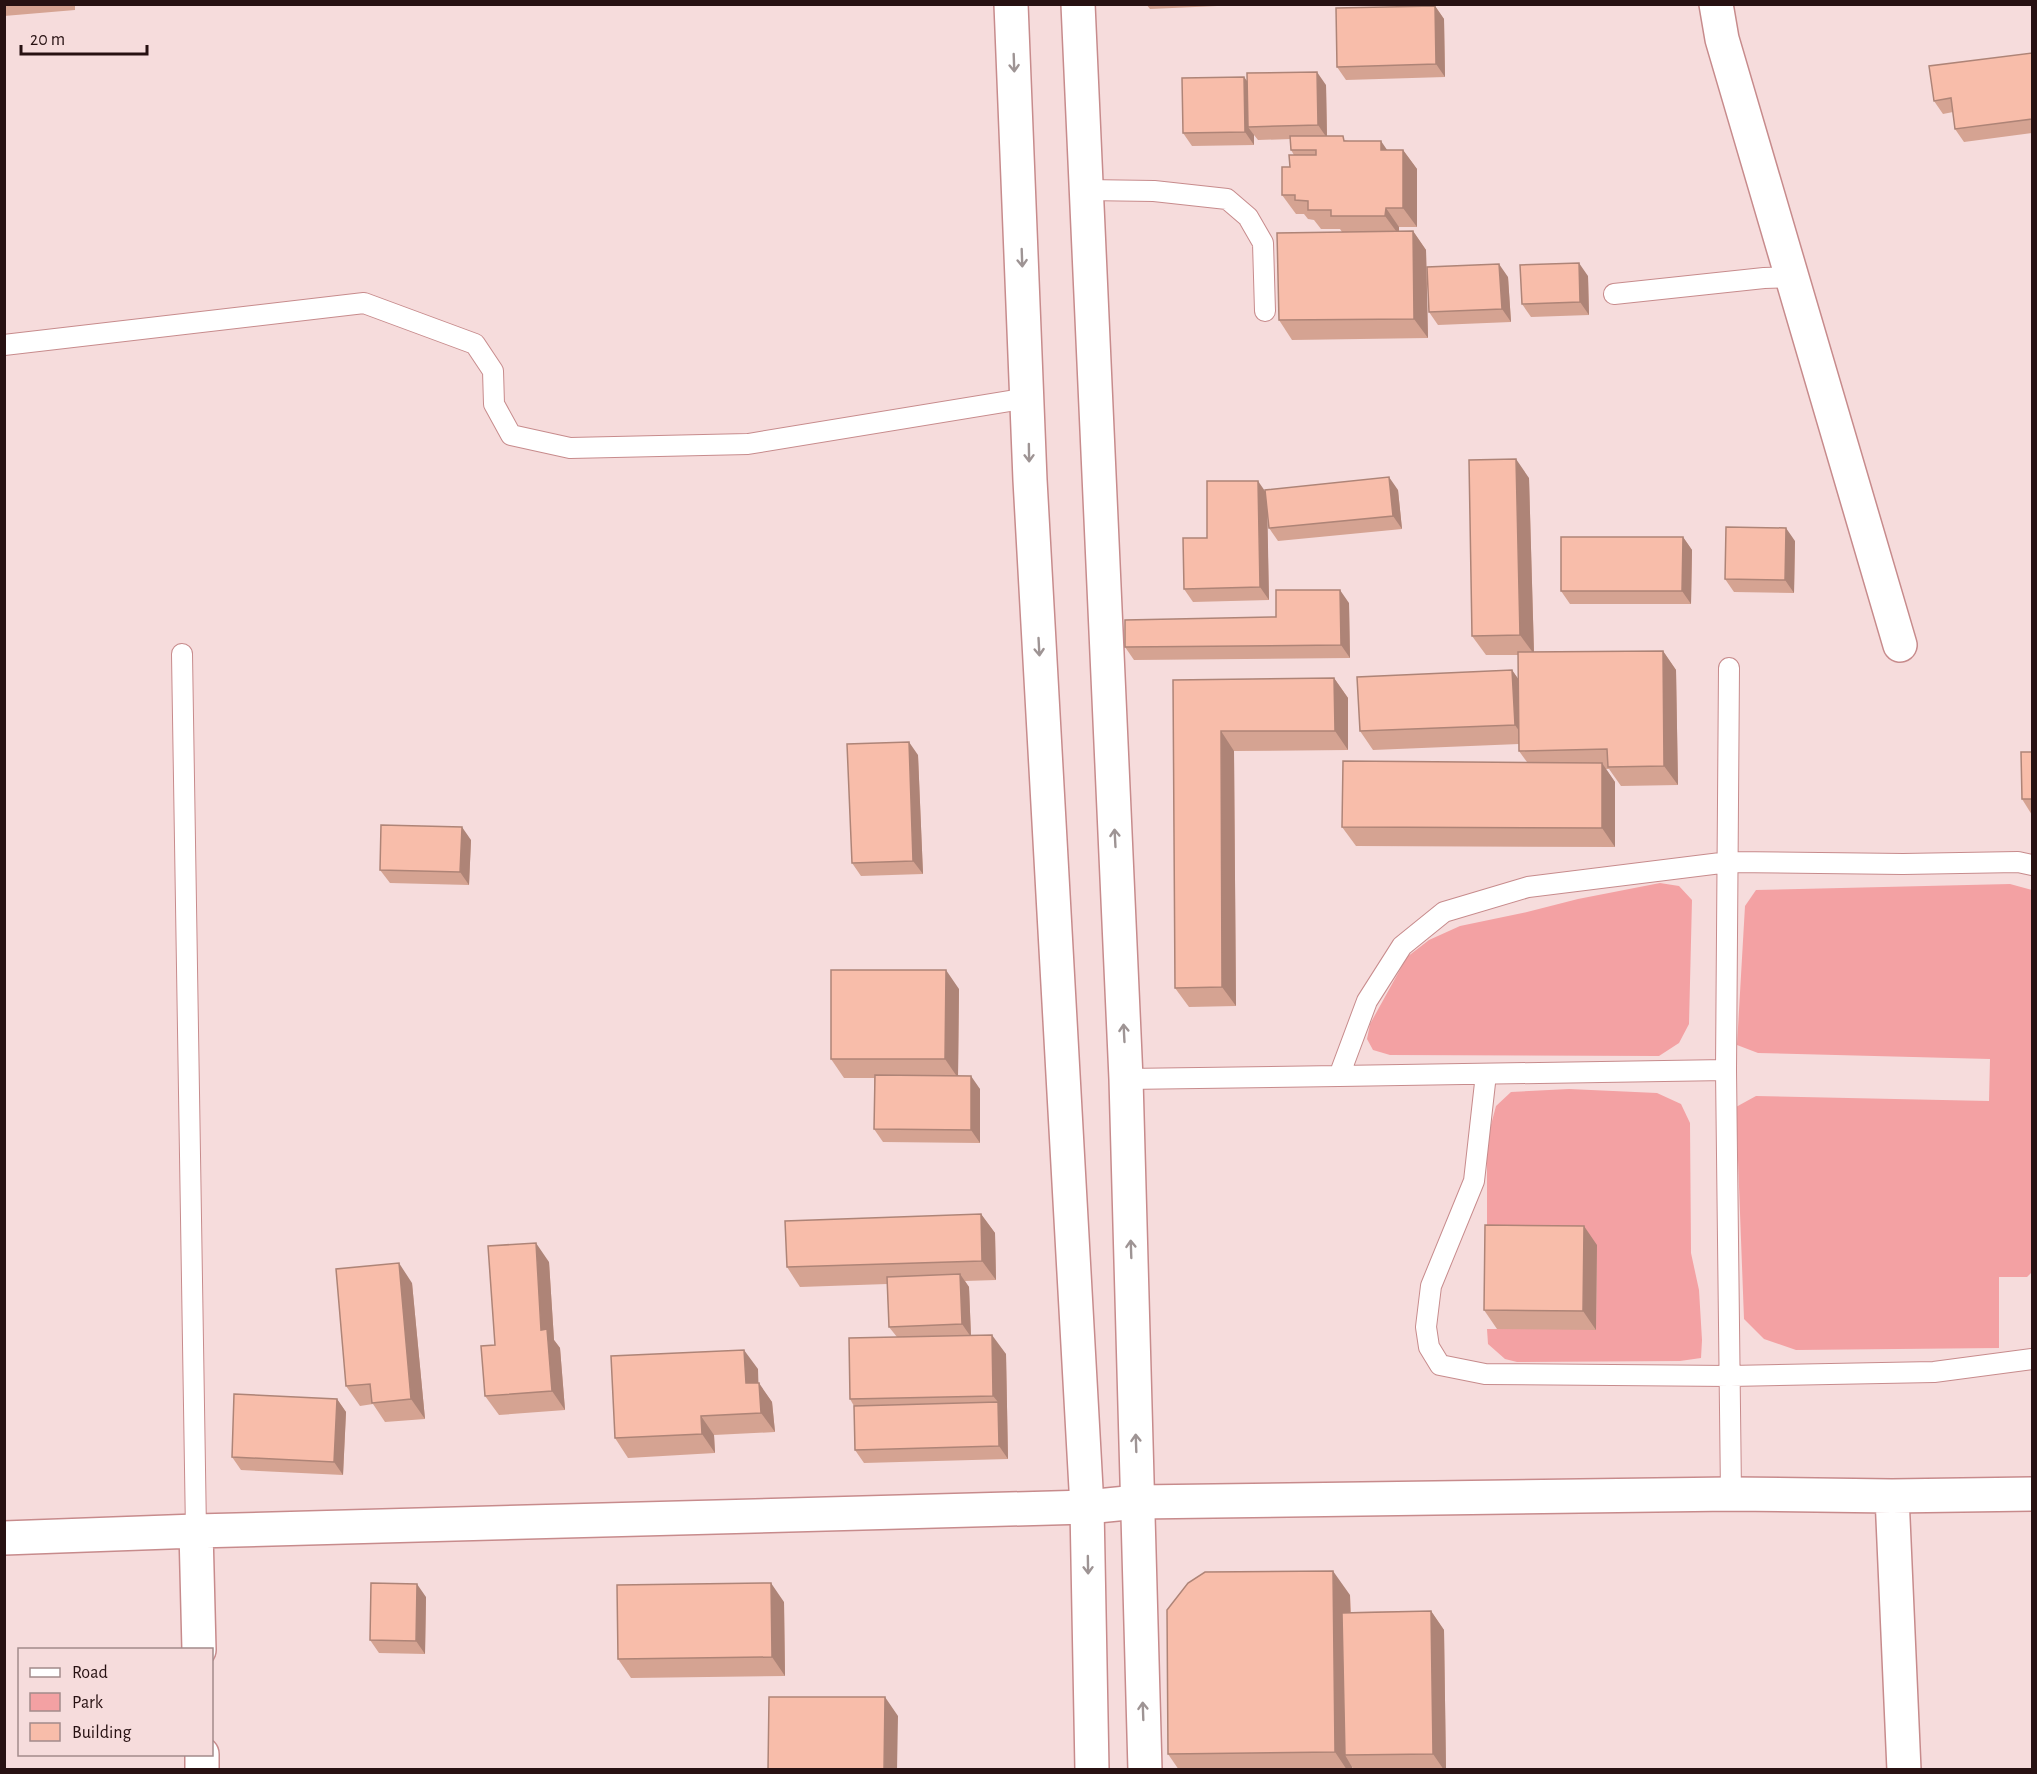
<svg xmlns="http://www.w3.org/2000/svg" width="2037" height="1774" font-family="'Alegreya Sans',sans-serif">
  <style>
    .green { fill: #f3a1a3 }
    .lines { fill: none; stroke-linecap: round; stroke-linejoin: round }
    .lane-casing { stroke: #c78b8c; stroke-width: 22 }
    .street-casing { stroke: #c78b8c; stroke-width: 36 }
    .secondary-casing { stroke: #c78b8c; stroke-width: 36 }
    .lane { stroke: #fff; stroke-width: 20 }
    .street { stroke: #fff; stroke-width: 33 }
    .secondary { stroke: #fff; stroke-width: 33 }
    .wall { fill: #d5a392 }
    .shaded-wall { fill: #ae8477 }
    .building { fill: #f8bdaa; stroke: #ae8477; stroke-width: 1.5 }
    .oneway { stroke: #9e9494 }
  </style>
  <rect width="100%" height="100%" fill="#f6dcdc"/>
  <path class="green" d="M 1660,883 L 1679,886 L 1692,900 L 1689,1024 L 1679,1043 L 1659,1056 L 1390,1055 L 1373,1050 L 1367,1039 L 1370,1024 L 1407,957 L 1429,940 L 1460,926 L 1527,912 L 1578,899 Z
    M 2010,884 L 2032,890 L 2032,1272 L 2027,1277 L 1999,1277 L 1999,1348 L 1796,1350 L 1764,1339 L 1744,1319 L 1736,1107 L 1756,1096 L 1989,1101 L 1990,1059 L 1758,1053 L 1737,1045 L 1745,906 L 1756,890 Z
    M 1569,1089 L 1657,1093 L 1681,1104 L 1690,1123 L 1691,1253 L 1699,1290 L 1702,1340 L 1701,1358 L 1680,1361 L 1517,1362 L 1505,1359 L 1488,1344 L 1487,1329 L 1596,1329 L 1597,1245 L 1487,1244 L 1487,1140 L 1496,1106 L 1511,1092 Z"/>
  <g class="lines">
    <defs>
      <path id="lane" d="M 1086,190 L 1154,191 L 1227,199 L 1248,217 L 1263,243 L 1265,311
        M 1614,294 L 1764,278 L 1791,277
        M 4,345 L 364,303 L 475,344 L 493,371 L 494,404 L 511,435 L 570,448 L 748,444 L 1028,398
        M 182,654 L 196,1531
        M 1729,668 L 1726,1070 L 1731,1494
        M 1486,1074 L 1474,1181 L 1431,1286 L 1426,1327 L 1429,1347 L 1440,1365 L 1485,1374 L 1730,1376 L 1934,1372 L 2032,1359
        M 1339,1076 L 1726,1070
        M 1126,1079 L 1339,1076 L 1367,1001 L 1402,946 L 1444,912 L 1528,887 L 1729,862 L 1903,864 L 2018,862 L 2032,865"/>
      <path id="street" d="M 1716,4 L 1722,39 L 1900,645
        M 1892,1496 L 1904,1770
        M 196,1531 L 199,1650
        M 4,1538 L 196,1531 L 1087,1507 L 1137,1502 L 1731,1494 L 1892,1496 L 2032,1494
        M 202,1754 L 202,1770"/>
      <path id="secondary" d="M 1011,4 L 1030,480 L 1087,1507 L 1092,1770
        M 1078,4 L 1126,1079 L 1145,1770"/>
    </defs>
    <use href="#lane" class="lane-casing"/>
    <use href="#street" class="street-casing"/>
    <use href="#secondary" class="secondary-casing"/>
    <use href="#lane" class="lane"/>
    <use href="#street" class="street"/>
    <use href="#secondary" class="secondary"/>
  </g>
  <path class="wall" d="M 4,4 L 75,4 L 75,10 L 4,16 Z
    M 381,4 L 563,4 L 563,6 Z
    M 1146,4 L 1262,4 L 1150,9 Z
    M 1435,6 L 1444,19 L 1445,77 L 1346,80 L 1337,67 Z
    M 2032,53 L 2032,133 L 1964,142 L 1955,129 L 1953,112 L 1943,114 L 1934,101 Z
    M 1244,77 L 1248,82 L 1326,85 L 1327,136 L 1388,150 L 1403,150 L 1417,169 L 1417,227 L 1399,227 L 1399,231 L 1413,231 L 1426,250 L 1428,338 L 1292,340 L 1279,320 L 1342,232 L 1340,229 L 1321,229 L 1314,220 L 1308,219 L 1304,214 L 1296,214 L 1282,195 L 1294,155 L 1291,150 L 1291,139 L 1258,140 L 1254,135 L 1254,145 L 1192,146 L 1183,133 Z
    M 1588,276 L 1589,315 L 1531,317 L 1522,304 Z
    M 1508,277 L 1511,322 L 1438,325 L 1429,312 Z
    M 1529,478 L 1534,652 L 1663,651 L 1676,670 L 1678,785 L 1621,786 L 1609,769 L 1606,769 L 1615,782 L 1615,847 L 1356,846 L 1342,827 L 1527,762 L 1519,751 L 1519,744 L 1373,750 L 1360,731 L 1512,670 L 1518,679 L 1518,655 L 1486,655 L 1472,636 Z
    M 1398,490 L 1402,529 L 1278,541 L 1269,528 L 1267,512 L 1269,600 L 1193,602 L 1184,589 L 1207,538 L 1265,491 Z
    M 1683,537 L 1692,550 L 1691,604 L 1570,604 L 1561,591 Z
    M 1795,541 L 1794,593 L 1734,592 L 1725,579 Z
    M 1349,603 L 1350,658 L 1134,660 L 1125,647 Z
    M 1334,678 L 1348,698 L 1348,750 L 1234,751 L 1236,1006 L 1189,1007 L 1175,988 L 1173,680 Z
    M 2032,752 L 2032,815 L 2022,799 Z
    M 918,755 L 923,874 L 861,876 L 852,863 Z
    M 471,840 L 469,885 L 390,883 L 380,870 Z
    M 959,989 L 958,1075 L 980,1089 L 980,1143 L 883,1142 L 874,1129 L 874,1078 L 844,1078 L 831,1059 Z
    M 981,1214 L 995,1233 L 996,1280 L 965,1281 L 969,1287 L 971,1336 L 1006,1354 L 1008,1459 L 864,1463 L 855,1450 L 854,1406 L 850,1399 L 897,1337 L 889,1327 L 887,1284 L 800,1287 L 787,1267 Z
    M 1597,1245 L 1596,1330 L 1497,1329 L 1484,1310 Z
    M 549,1262 L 554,1340 L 560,1348 L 565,1410 L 499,1415 L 485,1396 L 495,1345 Z
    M 412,1283 L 425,1419 L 385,1422 L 373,1404 L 360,1406 L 346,1386 Z
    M 758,1369 L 758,1383 L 772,1402 L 775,1432 L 714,1435 L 715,1453 L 628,1458 L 615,1438 Z
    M 337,1399 L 346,1412 L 343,1475 L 241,1470 L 232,1457 Z
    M 1350,1595 L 1351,1612 L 1431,1611 L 1444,1630 L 1446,1770 L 1355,1770 L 1352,1767 L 1353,1770 L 1179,1770 L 1168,1754 Z
    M 426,1597 L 425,1654 L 379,1653 L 370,1640 Z
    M 784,1602 L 785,1676 L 631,1678 L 618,1659 Z"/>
  <path class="shaded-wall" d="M 1435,6 L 1444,19 L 1445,77 L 1436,64 Z
    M 1317,72 L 1326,85 L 1327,138 L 1318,125 Z
    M 1244,77 L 1253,90 L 1248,127 L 1254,135 L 1254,145 L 1245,132 Z
    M 1381,141 L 1394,160 L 1381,150 Z
    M 1403,150 L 1417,169 L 1417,227 L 1403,208 Z
    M 1386,208 L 1399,227 L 1399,235 L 1385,216 Z
    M 1413,231 L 1426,250 L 1428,338 L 1414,319 Z
    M 1579,263 L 1588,276 L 1589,315 L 1580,302 Z
    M 1499,264 L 1508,277 L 1511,322 L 1502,309 Z
    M 1516,459 L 1529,478 L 1534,654 L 1520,635 Z
    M 1389,477 L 1398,490 L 1402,529 L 1393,516 Z
    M 1258,481 L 1267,494 L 1269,600 L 1260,587 Z
    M 1786,528 L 1795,541 L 1794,593 L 1785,580 Z
    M 1683,537 L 1692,550 L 1691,604 L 1682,591 Z
    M 1340,590 L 1349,603 L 1350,658 L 1341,645 Z
    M 1663,651 L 1676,670 L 1678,785 L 1664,766 Z
    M 1512,670 L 1526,690 L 1528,744 L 1515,725 Z
    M 1334,678 L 1348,698 L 1348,750 L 1335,731 Z
    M 1221,731 L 1234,751 L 1236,1006 L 1222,987 Z
    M 909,742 L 918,755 L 923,874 L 913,861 Z
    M 1602,763 L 1615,782 L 1615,847 L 1602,828 Z
    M 462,827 L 471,840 L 469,885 L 460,872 Z
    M 946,970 L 959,989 L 958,1078 L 945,1059 Z
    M 971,1076 L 980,1089 L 980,1143 L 971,1130 Z
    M 981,1214 L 995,1233 L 996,1280 L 982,1261 Z
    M 1584,1226 L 1597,1245 L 1596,1330 L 1583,1311 Z
    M 536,1243 L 549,1262 L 554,1340 L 560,1348 L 565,1410 L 552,1391 L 541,1330 Z
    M 399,1263 L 412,1283 L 425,1419 L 411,1399 Z
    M 960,1274 L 969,1287 L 971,1337 L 962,1324 Z
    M 992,1335 L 1006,1354 L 1008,1459 L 999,1446 L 998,1402 L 993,1396 Z
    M 744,1350 L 758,1369 L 759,1402 L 746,1383 Z
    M 759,1383 L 772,1402 L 775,1432 L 761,1413 Z
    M 337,1399 L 346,1412 L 343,1475 L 334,1462 Z
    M 701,1416 L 714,1435 L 715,1453 L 702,1434 Z
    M 1333,1571 L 1350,1595 L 1352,1755 L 1345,1755 L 1352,1767 L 1353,1770 L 1347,1770 L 1335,1752 Z
    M 771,1583 L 784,1602 L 785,1676 L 772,1657 Z
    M 417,1584 L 426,1597 L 425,1654 L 416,1641 Z
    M 1431,1611 L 1444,1630 L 1446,1770 L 1444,1770 L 1433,1754 Z
    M 885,1697 L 898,1716 L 897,1770 L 884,1770 Z"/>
  <path class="building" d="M 1435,6 L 1436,64 L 1337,67 L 1336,8 Z
    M 2032,53 L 2032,119 L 1955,129 L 1951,98 L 1934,101 L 1929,66 Z
    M 1317,72 L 1318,125 L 1248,127 L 1247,73 Z
    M 1244,77 L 1245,132 L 1183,133 L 1182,78 Z
    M 1290,136 L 1343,136 L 1344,141 L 1381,141 L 1381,150 L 1403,150 L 1403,208 L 1386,208 L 1385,216 L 1331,216 L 1331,210 L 1308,210 L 1308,201 L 1295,200 L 1295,195 L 1282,195 L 1282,167 L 1290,167 L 1289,155 L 1316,155 L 1316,150 L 1291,150 Z
    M 1413,231 L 1414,319 L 1279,320 L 1277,233 Z
    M 1579,263 L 1580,302 L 1522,304 L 1520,265 Z
    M 1499,264 L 1502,309 L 1429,312 L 1427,267 Z
    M 1516,459 L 1520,635 L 1472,636 L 1469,460 Z
    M 1389,477 L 1393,516 L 1269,528 L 1265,490 Z
    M 1207,481 L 1258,481 L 1260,587 L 1184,589 L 1183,538 L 1207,538 Z
    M 1726,527 L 1786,528 L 1785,580 L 1725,579 Z
    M 1561,537 L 1683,537 L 1682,591 L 1561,591 Z
    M 1276,590 L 1340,590 L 1341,645 L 1125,647 L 1125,620 L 1276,617 Z
    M 1663,651 L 1664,766 L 1608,767 L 1607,749 L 1519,751 L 1518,652 Z
    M 1512,670 L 1515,725 L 1360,731 L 1357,677 Z
    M 1334,678 L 1335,731 L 1221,731 L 1222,987 L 1175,988 L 1173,680 Z
    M 909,742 L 913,861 L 852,863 L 847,744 Z
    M 2021,752 L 2032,752 L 2032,799 L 2022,799 Z
    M 1343,761 L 1602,763 L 1602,828 L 1342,827 Z
    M 381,825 L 462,827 L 460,872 L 380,870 Z
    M 831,970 L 946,970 L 945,1059 L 831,1059 Z
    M 875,1075 L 971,1076 L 971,1130 L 874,1129 Z
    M 981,1214 L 982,1261 L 787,1267 L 785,1221 Z
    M 1485,1225 L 1584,1226 L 1583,1311 L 1484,1310 Z
    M 536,1243 L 541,1330 L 547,1329 L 552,1391 L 485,1396 L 481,1346 L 495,1345 L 488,1246 Z
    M 399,1263 L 411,1399 L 372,1403 L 370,1384 L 346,1386 L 336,1269 Z
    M 960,1274 L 962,1324 L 889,1327 L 887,1277 Z
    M 992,1335 L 993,1396 L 850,1399 L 849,1338 Z
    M 744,1350 L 746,1383 L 759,1383 L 761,1413 L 701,1416 L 702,1434 L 615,1438 L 611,1356 Z
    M 234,1394 L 337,1399 L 334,1462 L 232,1457 Z
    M 998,1402 L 999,1446 L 855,1450 L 854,1406 Z
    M 1333,1571 L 1335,1752 L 1168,1754 L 1167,1610 L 1188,1583 L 1205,1572 Z
    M 371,1583 L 417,1584 L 416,1641 L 370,1640 Z
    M 771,1583 L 772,1657 L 618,1659 L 617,1585 Z
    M 1431,1611 L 1433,1754 L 1345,1755 L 1342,1613 Z
    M 769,1697 L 885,1697 L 884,1770 L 768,1770 Z"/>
  <defs><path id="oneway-shaft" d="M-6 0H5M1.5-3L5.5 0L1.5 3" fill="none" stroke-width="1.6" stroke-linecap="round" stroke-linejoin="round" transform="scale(1.5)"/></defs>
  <g class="oneway">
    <use href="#oneway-shaft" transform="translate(1014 63) rotate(88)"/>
    <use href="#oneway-shaft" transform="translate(1022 258) rotate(88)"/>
    <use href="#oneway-shaft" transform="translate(1029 453) rotate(89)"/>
    <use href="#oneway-shaft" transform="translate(1039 647) rotate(87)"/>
    <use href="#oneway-shaft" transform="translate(1115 838) rotate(-93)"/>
    <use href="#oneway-shaft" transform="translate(1124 1033) rotate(-93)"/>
    <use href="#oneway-shaft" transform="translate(1131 1249) rotate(-92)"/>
    <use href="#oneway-shaft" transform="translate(1136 1443) rotate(-92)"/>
    <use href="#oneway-shaft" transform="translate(1088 1565) rotate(89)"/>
    <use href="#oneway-shaft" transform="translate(1143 1711) rotate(-92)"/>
  </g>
  <rect width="2037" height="1774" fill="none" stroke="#271112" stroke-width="12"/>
  <rect x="18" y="1648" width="195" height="108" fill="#f6dcdc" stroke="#a38b8b" stroke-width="1.5"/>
  <rect x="30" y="1668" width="30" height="9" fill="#ffffff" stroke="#a38b8b" stroke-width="1.5"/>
  <text x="72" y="1678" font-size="18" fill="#271112">Road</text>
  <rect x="30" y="1693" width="30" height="18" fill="#f3a1a3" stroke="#a38b8b" stroke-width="1.5"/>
  <text x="72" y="1708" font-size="18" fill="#271112">Park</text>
  <rect x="30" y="1723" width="30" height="18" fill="#f8bdaa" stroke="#a38b8b" stroke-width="1.5"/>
  <text x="72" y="1738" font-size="18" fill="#271112">Building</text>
  <path d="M21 45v9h126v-9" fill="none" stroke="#271112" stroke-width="3"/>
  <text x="30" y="45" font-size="18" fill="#271112" stroke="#f6dcdc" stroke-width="4.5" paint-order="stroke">20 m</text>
</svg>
